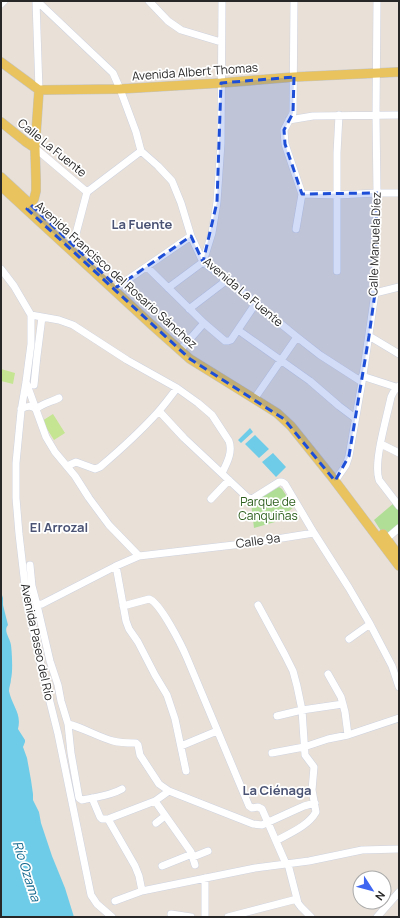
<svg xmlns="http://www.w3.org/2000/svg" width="400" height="918" font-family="Manrope,sans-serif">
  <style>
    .green { fill: #b1de96 }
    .pitch { fill: #c5e592 }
    .water { fill: #6fcce8 }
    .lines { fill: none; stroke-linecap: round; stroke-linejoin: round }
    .minor-casing { stroke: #ced2df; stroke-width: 8 }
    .major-casing { stroke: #c3c3c3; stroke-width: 10 }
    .minor { stroke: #fff; stroke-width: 7 }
    .major { stroke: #e9c35d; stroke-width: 9 }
    .marked { fill: #1d4ed8; fill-opacity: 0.2; stroke: #1d4ed8; stroke-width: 3; stroke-dasharray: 8 5; stroke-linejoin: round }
    .labels { text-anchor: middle; stroke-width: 3.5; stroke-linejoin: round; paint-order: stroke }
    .street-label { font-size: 12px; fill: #272727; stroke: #fff }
    .park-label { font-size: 12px; fill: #2c5e1c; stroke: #fff }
    .neighbourhood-label { font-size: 13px; font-weight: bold; fill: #4a5374; stroke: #fff }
    .water-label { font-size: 13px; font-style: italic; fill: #13688e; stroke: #fff }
  </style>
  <rect width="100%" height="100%" fill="#e9e1d8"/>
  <path class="green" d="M 279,487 L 282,489 L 294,507 L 275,522 L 254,528 L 251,503 Z
    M 394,503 L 399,510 L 399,527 L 385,537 L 374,520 Z"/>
  <path class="pitch" d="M 1,369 L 15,373 L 13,384 L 1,381 Z
    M 53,414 L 65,433 L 54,440 L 42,421 Z"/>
  <path class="water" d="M 250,428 L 253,432 L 241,443 L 238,440 Z
    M 255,435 L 269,449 L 259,458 L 245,444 Z
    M 273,453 L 286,467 L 276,477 L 262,462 Z
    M 1,592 L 3,598 L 3,605 L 8,625 C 3,631 10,638 11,645 C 12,652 13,672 11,679 C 11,683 9,687 9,691 C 12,706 22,713 18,729 L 25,740 L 25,742 L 23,747 L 27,758 L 31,780 L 33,794 L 33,800 L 39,812 L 41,823 L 52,856 L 65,888 L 74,917 L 1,917 Z"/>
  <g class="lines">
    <defs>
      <path id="minor" d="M 36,1 L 39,90
        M 37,1 L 113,73 L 120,89 L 136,132 L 141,151 L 158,166 L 172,181 L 181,203 L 191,236 L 203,262 L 227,280 L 297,337 L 320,355 L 362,382
        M 149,1 L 168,21 L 181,30 L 221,42
        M 294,1 L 293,113 L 284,130 L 285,144 L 302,194 L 296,229
        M 1,4 L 4,1
        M 289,120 L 313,116 L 399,115
        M 35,148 L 87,192
        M 302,194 L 337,195 L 377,193 L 399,193
        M 73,245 L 87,192 L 141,151
        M 147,267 L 204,323 L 225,341 L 228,341 L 231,340 L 256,303
        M 1,269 L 14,286 L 31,315 L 31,344 L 26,382 L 21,411 L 16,463 L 16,498 L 19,534 L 27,603 L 43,674 L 58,734 L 91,895 L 97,904 L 112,917
        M 337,271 L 337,153 L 339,115
        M 117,287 L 191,236
        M 168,288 L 203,262 L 212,233 L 217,202 L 221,143 L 222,1
        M 375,293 L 399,287
        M 189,309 L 227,280
        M 31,315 L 59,320 L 73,325 L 127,360 L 177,388 L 198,403 L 212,415 L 229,441 C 233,452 227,463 222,473
        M 238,330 L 310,381 L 339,406 L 355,418
        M 369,336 L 399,354
        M 183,347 L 204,323
        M 362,376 L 399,388
        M 26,382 L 46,437 L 55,452 L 75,476 L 89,498 L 109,525 L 139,556
        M 34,385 L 37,356 L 42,317
        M 399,386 L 394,391 L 391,397 C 387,417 373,462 379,480 L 399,506
        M 257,395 L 297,337
        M 21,409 C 27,406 31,405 36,409 C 43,403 51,402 59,398
        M 159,411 L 184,438 L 248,498 L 252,499 L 279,482 L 282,482 L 285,484 L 314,533 L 349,588 L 370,624 L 392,666 L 399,687
        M 381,444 L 399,453
        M 67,466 L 76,462 L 95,469 L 100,467 C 120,450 140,432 158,412 C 165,404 171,396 177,388
        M 335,481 L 346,465 L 349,456 L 362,382 L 375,293 L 377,193 L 376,116 L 377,1
        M 211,499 L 229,480
        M 386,539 L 399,528
        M 30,565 L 32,586 L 37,605 L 50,661 L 58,685 L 61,701 L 68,724 L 71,753 L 79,798 L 82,800 C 96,797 110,796 122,789
        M 116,566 L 126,621 L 129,629 L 138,642 L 155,675 L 167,695 L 175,719 L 186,771
        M 37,605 L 42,604 L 116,566 L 139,556 L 251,543 L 314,533
        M 258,605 L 285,655 L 293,671 L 297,686 L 302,710 L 305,755 L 314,767 L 312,790 L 316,812 C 308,826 290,833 276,841
        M 123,606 L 149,599 C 160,602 182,646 187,658 L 249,806 L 252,808 L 258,807 L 262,809 L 286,864
        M 349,639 L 370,624
        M 328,674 L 341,697 L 345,712 L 348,735
        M 277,716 L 302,710 L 343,704
        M 68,724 C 84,728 98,737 113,741 C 120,743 129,743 136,743 L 138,745 L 140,755 L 159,784 L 169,791 L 253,824 L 262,825 L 295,810 L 304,806 L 315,803
        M 181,746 L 217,731
        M 272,753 L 304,747 L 328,739 L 348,735 L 399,718
        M 92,798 L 100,817 L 102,819 L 108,819 L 155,801 L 169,791
        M 155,801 L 191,852 L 195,865
        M 108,819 L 135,866 L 139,876 L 142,891
        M 156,823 L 165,816
        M 193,857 L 208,851
        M 288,864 L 298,903 L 301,907 L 311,917
        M 162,866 L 192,854
        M 205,878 L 205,917
        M 115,901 L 142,891 L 255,868 L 309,861 L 362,850 L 399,849
        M 171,914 L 191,917
        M 228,917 L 297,899
        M 377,917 L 399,892"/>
      <path id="major" d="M 1,62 L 39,90 L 120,89 L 221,83 L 294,77 L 399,72
        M 1,122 L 26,142 L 35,148
        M 1,177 L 29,203
        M 1,186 L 153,326 L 190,359 L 261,403 L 277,413 L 291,426 L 332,477 L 399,566
        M 27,209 L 34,199 L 36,191 L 36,181 L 35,148 L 39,90
        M 383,534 L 399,556"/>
    </defs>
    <use href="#minor" class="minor-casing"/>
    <use href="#major" class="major-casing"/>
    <use href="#minor" class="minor"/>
    <use href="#major" class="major"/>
  </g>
  <path class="marked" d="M 294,77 L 293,113 L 284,130 L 285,144 L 302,194 L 377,193 L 375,293 L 369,336 L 349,456 L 335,481 L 284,419 L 190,359 L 27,209 L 31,205 L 117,287 L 191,236 L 203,262 L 217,202 L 221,83 Z"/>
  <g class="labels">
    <g class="street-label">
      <text transform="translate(195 72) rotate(-4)" y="4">Avenida Albert Thomas</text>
      <text transform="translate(52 148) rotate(39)" y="4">Calle La Fuente</text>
      <text transform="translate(375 244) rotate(-88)" y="4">Calle Manuela Díez</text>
      <text transform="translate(116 275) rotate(42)" y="4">Avenida Francisco del Rosario Sánchez</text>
      <text transform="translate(243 292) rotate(40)" y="4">Avenida La Fuente</text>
      <text transform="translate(258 541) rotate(-8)" y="4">Calle 9a</text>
      <text transform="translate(37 642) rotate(78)" y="4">Avenida Paseo del Río</text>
    </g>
    <g class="park-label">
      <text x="268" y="506">Parque de<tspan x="268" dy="14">Canquiñas</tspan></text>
    </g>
    <g class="neighbourhood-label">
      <text x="142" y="229">La Fuente</text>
      <text x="59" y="532">El Arrozal</text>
      <text x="277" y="795">La Ciénaga</text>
    </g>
    <g class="water-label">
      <text transform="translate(27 871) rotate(72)" y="5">Río Ozama</text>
    </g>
  </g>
  <rect width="400" height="918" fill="none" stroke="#272727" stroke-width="4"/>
  <g transform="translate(372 890) rotate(126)"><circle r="19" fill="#ffffff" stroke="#a9a9a9"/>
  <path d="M0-3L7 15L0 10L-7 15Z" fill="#3e66f0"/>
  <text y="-6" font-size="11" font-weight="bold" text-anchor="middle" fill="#272727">N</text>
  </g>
</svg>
